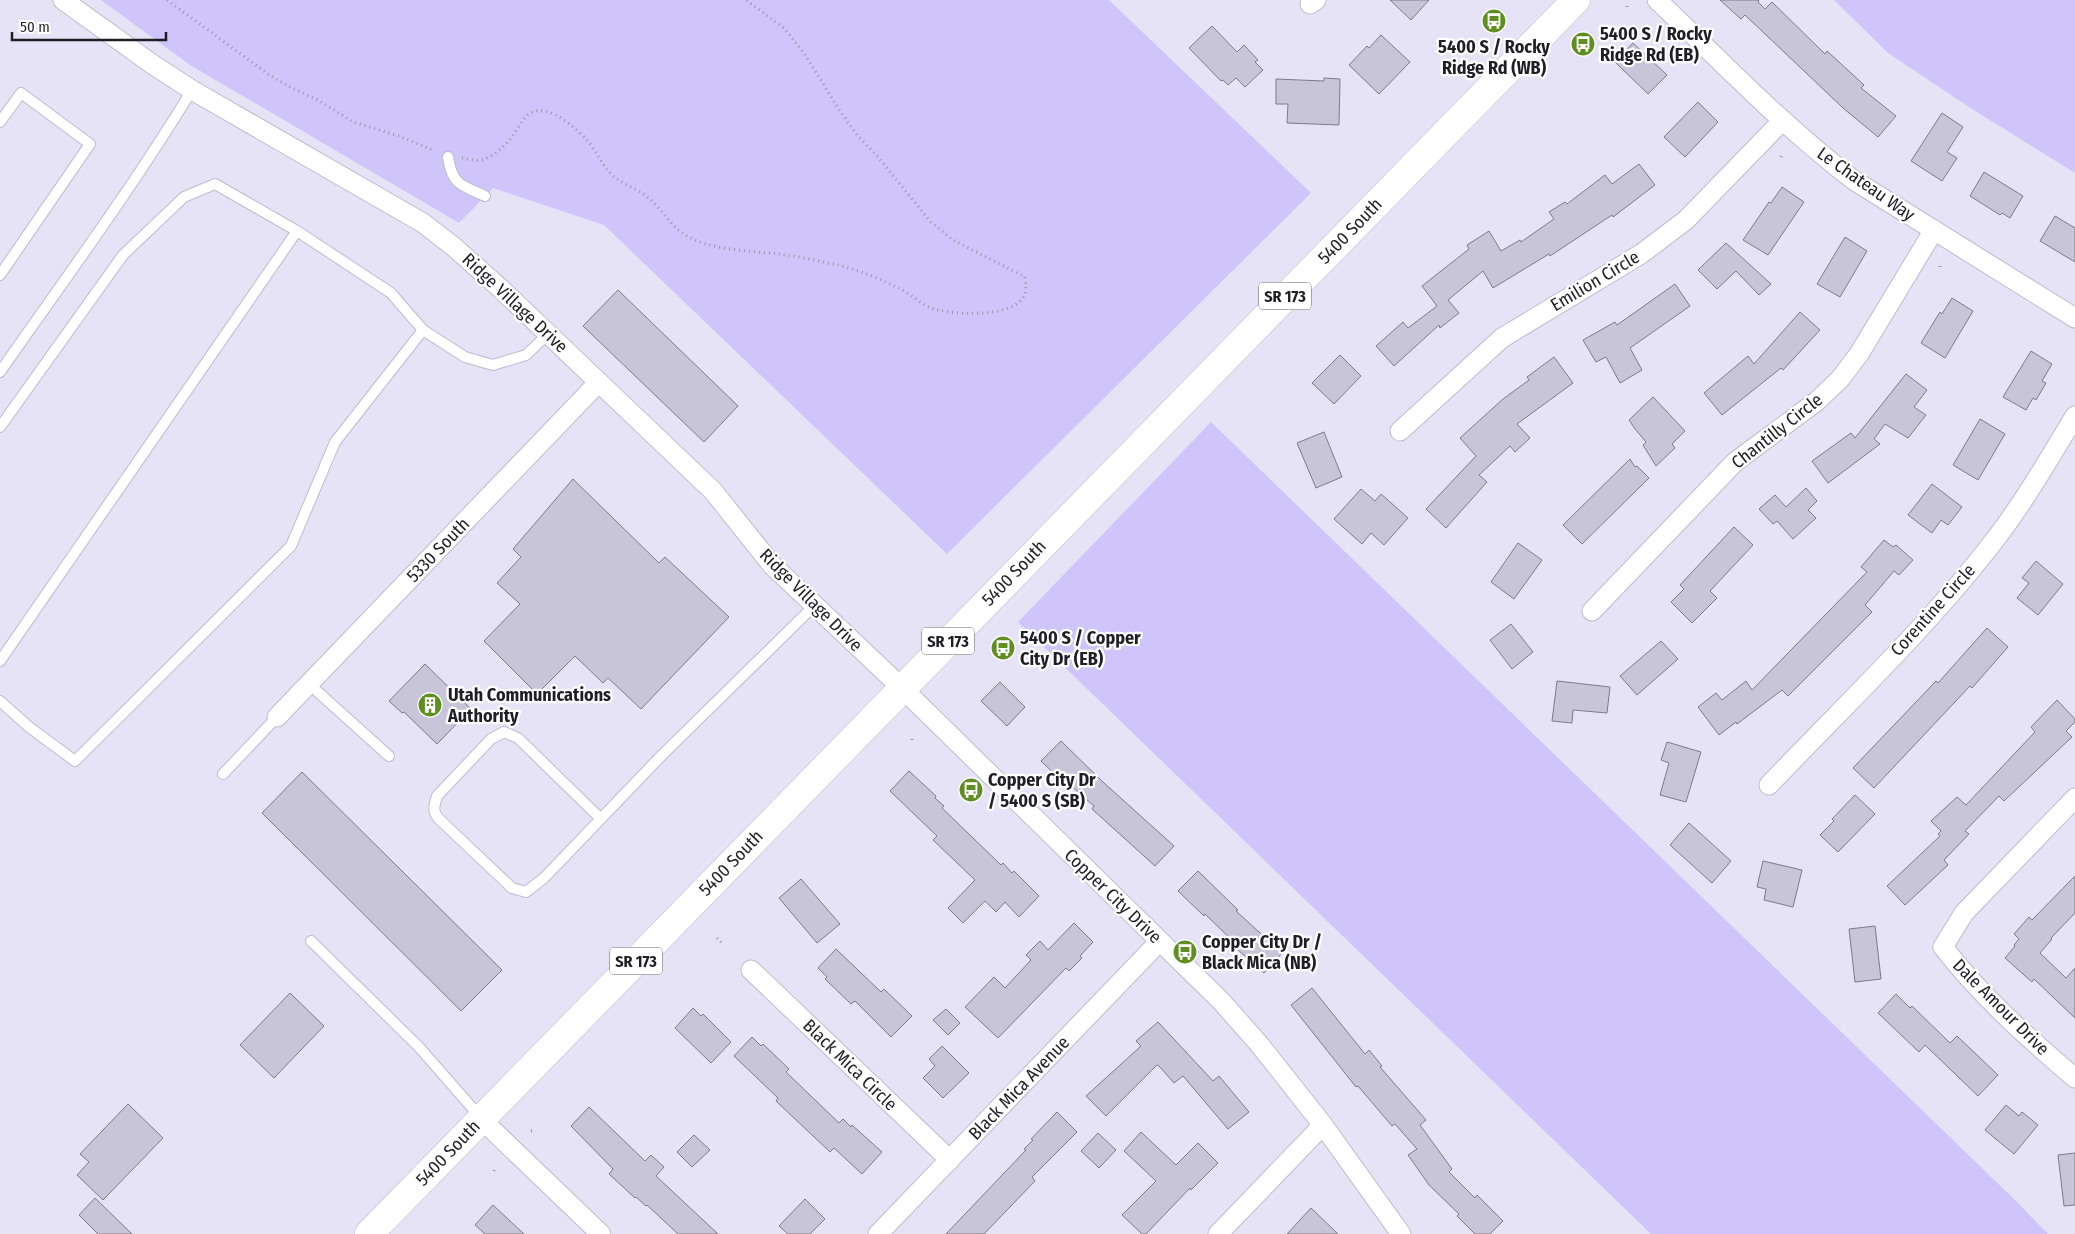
<svg xmlns="http://www.w3.org/2000/svg" width="2075" height="1234" font-family="'Fira Sans Condensed',sans-serif">
  <style>
    .green { fill: #d0c5fa }
    .building { fill: #c9c5d8; stroke: #7e7a8c }
    .lines { fill: none; stroke-linecap: round; stroke-linejoin: round }
    .lane-casing { stroke: #bebbce; stroke-width: 12 }
    .street-casing { stroke: #bebbce; stroke-width: 21 }
    .primary-casing { stroke: #bebbce; stroke-width: 29 }
    .path { stroke: #9a97a6; stroke-width: 3; stroke-dasharray: 1 4; stroke-linecap: butt }
    .lane { stroke: #fff; stroke-width: 10 }
    .street { stroke: #fff; stroke-width: 19 }
    .primary { stroke: #fff; stroke-width: 28 }
    .labels { text-anchor: middle; stroke-width: 4.5; stroke-linejoin: round; paint-order: stroke }
    .shield { fill: #fff; stroke: #626266; stroke-width: 1 }
    .shield-label { font-size: 16px; font-weight: bold; fill: #1f1e25 }
    .poi-label { font-size: 18px; font-weight: bold; fill: #1f1e25; stroke: #fff; text-anchor: start }
    .street-label { font-size: 18px; fill: #1f1e25; stroke: #fff }
  </style>
  <rect width="100%" height="100%" fill="#e7e3f7"/>
  <path class="green" d="M 101,0 L 1109,0 L 1311,193 L 947,554 L 604,225 L 493,188 L 459,223 L 190,65 Z
    M 1834,0 L 2075,0 L 2075,173 L 1972,109 L 1888,53 Z
    M 1211,422 L 2016,1201 L 2048,1234 L 1651,1234 L 1018,622 Z"/>
  <path class="building" d="M 1390,0 L 1429,0 L 1411,20 Z
    M 1720,0 L 1759,0 L 1758,2 L 1765,9 L 1772,2 L 1825,54 L 1827,51 L 1864,85 L 1861,88 L 1896,116 L 1878,137 L 1843,108 L 1745,15 L 1741,19 Z
    M 1212,26 L 1237,52 L 1244,45 L 1258,60 L 1255,62 L 1263,70 L 1245,87 L 1236,78 L 1228,85 L 1223,80 L 1221,81 L 1189,48 Z
    M 1381,35 L 1410,62 L 1379,94 L 1349,65 L 1367,46 L 1369,48 Z
    M 1633,43 L 1667,75 L 1648,94 L 1615,62 Z
    M 1324,78 L 1340,79 L 1339,125 L 1287,123 L 1288,104 L 1276,104 L 1276,79 L 1324,81 Z
    M 1698,102 L 1718,122 L 1685,157 L 1664,137 Z
    M 1942,113 L 1963,127 L 1947,152 L 1957,158 L 1942,181 L 1911,161 Z
    M 1639,164 L 1655,185 L 1613,217 L 1612,215 L 1550,256 L 1549,254 L 1493,288 L 1483,271 L 1448,300 L 1459,313 L 1440,328 L 1439,325 L 1394,366 L 1376,346 L 1403,322 L 1408,328 L 1437,306 L 1422,286 L 1469,249 L 1467,245 L 1489,231 L 1501,251 L 1520,240 L 1521,242 L 1554,219 L 1549,212 L 1565,202 L 1567,204 L 1605,175 L 1612,184 Z
    M 1984,172 L 2023,196 L 2010,218 L 2002,213 L 2000,215 L 1970,196 Z
    M 1782,187 L 1804,202 L 1768,255 L 1743,240 L 1769,202 L 1771,203 Z
    M 2055,216 L 2075,228 L 2075,262 L 2040,241 Z
    M 1845,237 L 1867,251 L 1840,297 L 1817,284 Z
    M 1726,243 L 1771,284 L 1759,295 L 1736,271 L 1717,289 L 1698,270 Z
    M 1675,284 L 1690,306 L 1630,348 L 1642,370 L 1620,383 L 1606,357 L 1596,362 L 1583,340 L 1615,322 L 1617,325 Z
    M 618,290 L 738,406 L 704,442 L 583,326 Z
    M 1952,298 L 1973,311 L 1945,358 L 1921,343 L 1940,312 L 1942,314 Z
    M 1800,312 L 1820,330 L 1783,370 L 1781,368 L 1722,415 L 1704,393 L 1748,356 L 1754,364 Z
    M 2031,351 L 2052,364 L 2042,381 L 2046,383 L 2036,400 L 2033,398 L 2026,410 L 2003,397 Z
    M 1340,355 L 1361,376 L 1334,404 L 1312,383 Z
    M 1554,357 L 1573,383 L 1517,424 L 1530,438 L 1515,452 L 1510,446 L 1479,475 L 1487,482 L 1446,528 L 1426,509 L 1476,456 L 1460,438 L 1503,399 L 1529,380 L 1527,377 Z
    M 1906,374 L 1927,390 L 1914,407 L 1926,415 L 1908,438 L 1885,424 L 1874,439 L 1880,444 L 1828,483 L 1812,461 L 1851,433 L 1855,438 Z
    M 1653,397 L 1685,431 L 1672,444 L 1675,448 L 1656,466 L 1643,445 L 1646,442 L 1635,429 L 1629,420 Z
    M 1980,419 L 2005,434 L 1978,480 L 1953,465 Z
    M 1324,432 L 1342,477 L 1316,488 L 1297,443 Z
    M 1630,459 L 1635,467 L 1637,466 L 1649,478 L 1582,544 L 1563,525 Z
    M 573,479 L 659,563 L 665,557 L 729,617 L 641,709 L 608,678 L 603,683 L 575,656 L 537,694 L 484,641 L 520,604 L 497,583 L 521,557 L 513,549 Z
    M 1932,484 L 1962,507 L 1948,525 L 1941,520 L 1932,533 L 1908,515 Z
    M 1806,488 L 1817,501 L 1808,510 L 1816,518 L 1793,539 L 1777,521 L 1773,524 L 1759,509 L 1775,495 L 1786,507 Z
    M 1361,489 L 1375,501 L 1381,494 L 1408,518 L 1384,545 L 1371,533 L 1362,544 L 1334,519 Z
    M 1734,527 L 1753,545 L 1710,591 L 1717,598 L 1692,623 L 1671,602 L 1684,589 L 1680,585 Z
    M 1884,540 L 1893,547 L 1896,545 L 1913,560 L 1899,575 L 1894,571 L 1865,605 L 1872,612 L 1788,696 L 1782,690 L 1737,724 L 1736,722 L 1719,735 L 1698,707 L 1716,693 L 1722,700 L 1746,681 L 1752,690 L 1867,572 L 1861,567 Z
    M 1518,543 L 1542,560 L 1514,599 L 1491,582 Z
    M 2036,561 L 2063,584 L 2038,615 L 2017,598 L 2029,583 L 2022,578 Z
    M 1511,624 L 1533,652 L 1512,669 L 1490,640 Z
    M 1987,628 L 2008,647 L 1972,688 L 1970,686 L 1874,788 L 1853,768 L 1936,681 L 1938,683 Z
    M 1661,641 L 1678,659 L 1637,695 L 1620,676 Z
    M 425,664 L 471,709 L 437,744 L 404,712 L 402,713 L 389,701 Z
    M 1557,681 L 1610,687 L 1607,713 L 1573,710 L 1572,723 L 1552,721 Z
    M 1000,682 L 1025,707 L 1007,726 L 981,701 Z
    M 2057,700 L 2075,719 L 2075,722 L 2066,731 L 2072,737 L 2004,801 L 1999,796 L 1965,831 L 1969,834 L 1944,860 L 1948,865 L 1905,905 L 1887,886 L 1940,836 L 1938,834 L 1941,831 L 1931,821 L 1957,797 L 1966,805 L 2035,732 L 2031,727 Z
    M 1061,741 L 1103,782 L 1174,846 L 1155,866 L 1092,809 L 1094,806 L 1069,784 L 1067,786 L 1041,761 Z
    M 1667,742 L 1701,752 L 1686,802 L 1660,795 L 1669,763 L 1661,760 Z
    M 909,771 L 936,796 L 935,798 L 944,806 L 942,808 L 1001,865 L 1003,863 L 1012,873 L 1014,871 L 1039,896 L 1019,917 L 1005,902 L 996,912 L 985,901 L 963,923 L 948,908 L 975,880 L 933,840 L 937,836 L 890,791 Z
    M 302,772 L 502,970 L 461,1011 L 262,813 Z
    M 1855,795 L 1875,814 L 1838,852 L 1820,835 L 1834,821 L 1832,819 Z
    M 1689,823 L 1731,861 L 1712,883 L 1670,845 Z
    M 1763,861 L 1802,870 L 1793,907 L 1764,900 L 1766,889 L 1757,887 Z
    M 1198,871 L 1238,910 L 1236,911 L 1282,953 L 1264,973 L 1237,949 L 1239,947 L 1205,914 L 1204,916 L 1178,891 Z
    M 2075,876 L 2075,913 L 2051,938 L 2052,939 L 2040,953 L 2066,978 L 2075,968 L 2075,1018 L 2034,979 L 2032,982 L 2005,958 L 2015,946 L 2014,945 L 2019,939 L 2014,934 L 2029,917 L 2032,920 Z
    M 801,879 L 840,924 L 817,943 L 779,898 Z
    M 1074,923 L 1093,942 L 1080,956 L 1082,958 L 1069,971 L 1066,968 L 998,1038 L 965,1007 L 994,977 L 1005,988 L 1031,960 L 1026,955 L 1040,941 L 1048,950 Z
    M 1875,926 L 1881,979 L 1855,982 L 1849,929 Z
    M 836,949 L 881,992 L 884,989 L 912,1016 L 891,1037 L 855,1001 L 851,1004 L 825,979 L 827,977 L 818,968 Z
    M 1312,988 L 1365,1054 L 1369,1050 L 1382,1066 L 1380,1067 L 1426,1120 L 1420,1125 L 1452,1169 L 1449,1172 L 1475,1198 L 1477,1195 L 1503,1221 L 1490,1234 L 1475,1234 L 1457,1216 L 1459,1214 L 1429,1185 L 1408,1155 L 1417,1149 L 1395,1124 L 1392,1126 L 1358,1086 L 1356,1087 L 1291,1005 Z
    M 290,993 L 324,1026 L 274,1078 L 240,1045 Z
    M 1896,994 L 1910,1008 L 1912,1006 L 1950,1043 L 1957,1036 L 1998,1075 L 1978,1096 L 1925,1045 L 1919,1052 L 1878,1013 Z
    M 693,1008 L 701,1016 L 703,1014 L 731,1042 L 711,1063 L 675,1028 Z
    M 946,1009 L 960,1023 L 948,1035 L 933,1020 Z
    M 1158,1022 L 1213,1081 L 1219,1076 L 1249,1112 L 1228,1129 L 1183,1076 L 1174,1083 L 1159,1066 L 1157,1065 L 1106,1116 L 1086,1096 L 1141,1046 L 1136,1041 Z
    M 752,1037 L 761,1046 L 763,1044 L 789,1069 L 786,1072 L 839,1123 L 843,1119 L 851,1127 L 852,1125 L 882,1152 L 862,1174 L 834,1148 L 830,1152 L 776,1101 L 778,1098 L 734,1056 Z
    M 942,1046 L 969,1073 L 943,1098 L 923,1078 L 935,1066 L 929,1059 Z
    M 128,1104 L 163,1138 L 103,1200 L 77,1175 L 89,1162 L 80,1154 Z
    M 2006,1105 L 2019,1116 L 2022,1112 L 2038,1125 L 2014,1154 L 1985,1130 Z
    M 589,1107 L 645,1161 L 651,1155 L 664,1167 L 656,1176 L 718,1234 L 678,1234 L 647,1205 L 646,1206 L 636,1197 L 635,1198 L 609,1174 L 613,1169 L 571,1126 Z
    M 1057,1112 L 1077,1132 L 1032,1177 L 1035,1181 L 984,1234 L 946,1234 L 1026,1150 L 1024,1149 L 1033,1140 L 1031,1139 Z
    M 1141,1132 L 1176,1165 L 1198,1143 L 1218,1163 L 1191,1190 L 1190,1188 L 1146,1234 L 1142,1234 L 1122,1215 L 1156,1181 L 1124,1151 Z
    M 1098,1133 L 1116,1150 L 1099,1168 L 1081,1151 Z
    M 694,1135 L 710,1150 L 692,1167 L 677,1152 Z
    M 2075,1153 L 2075,1205 L 2064,1206 L 2058,1155 Z
    M 95,1198 L 132,1234 L 98,1234 L 79,1215 Z
    M 805,1199 L 825,1219 L 810,1234 L 788,1234 L 779,1226 Z
    M 493,1205 L 524,1234 L 485,1234 L 475,1225 Z
    M 1311,1208 L 1338,1234 L 1287,1234 Z"/>
  <g class="lines">
    <defs>
      <path id="lane" d="M 0,122 L 21,93 L 90,144 L 0,275
        M 448,157 C 452,185 461,185 485,196
        M 423,330 L 465,357 L 493,365 L 526,355 L 548,334
        M 0,372 C 65,279 133,187 192,90
        M 0,427 L 123,255 L 184,197 L 215,184 L 297,231 L 391,293 L 423,330 L 335,442 L 291,546 L 75,761 L 29,727 L 0,701
        M 0,661 L 297,231
        M 309,684 L 389,756
        M 223,774 L 277,717
        M 601,819 L 518,738 L 504,732 L 491,739 L 437,796 C 434,806 432,811 439,819 L 512,888 L 526,892 L 544,878 L 662,755 L 814,606
        M 311,941 L 419,1047 L 481,1118"/>
      <path id="street" d="M 63,0 L 152,64 L 192,90 L 423,223 L 454,247 L 501,289 L 713,491 L 772,565 L 902,688 L 1221,1001 L 1259,1044 L 1323,1125 L 1401,1234
        M 1657,0 C 1722,62 1784,127 1855,181 L 2075,318
        M 1310,4 L 1316,0
        M 1400,431 L 1502,338 L 1641,254 L 1686,220 L 1783,120
        M 1592,611 L 1735,462 L 1817,401 L 1840,379 L 1859,354 L 1934,230
        M 277,717 L 599,382
        M 1769,785 C 1845,705 1930,625 1997,537 C 2026,499 2050,457 2075,416
        M 2075,798 L 1964,913 L 1943,947 C 1981,996 2028,1038 2075,1078
        M 751,970 L 950,1160
        M 481,1119 L 601,1234
        M 878,1234 L 1160,941
        M 1218,1234 L 1323,1125"/>
      <path id="primary" d="M 369,1234 L 1576,0"/>
    </defs>
    <use href="#lane" class="lane-casing"/>
    <use href="#street" class="street-casing"/>
    <use href="#primary" class="primary-casing"/>
    <path class="path" d="M 167,0 L 268,74 L 290,87 L 318,100 L 353,122 L 399,136 L 435,151
      M 1627,6 L 1627,11
      M 1781,157 L 1782,154
      M 462,158 C 468,159 476,161 481,160 C 493,157 504,147 511,138 C 521,126 525,108 544,111 C 558,113 577,129 587,140 C 596,150 601,164 611,174 C 621,184 636,188 646,196 C 660,207 669,224 684,234 C 707,250 751,251 779,254 C 795,256 812,259 828,263 C 854,268 878,277 902,290 C 912,295 921,304 931,308 C 950,315 1008,318 1022,299 C 1027,293 1026,285 1025,277 L 953,240 L 931,222 L 877,156 L 857,135 L 840,111 L 804,53 L 785,29 L 746,0
      M 1940,267 L 1940,264
      M 912,740 L 912,737
      M 717,938 L 723,944
      M 531,1131 L 535,1130
      M 494,1171 L 495,1168"/>
    <use href="#lane" class="lane"/>
    <use href="#street" class="street"/>
    <use href="#primary" class="primary"/>
  </g>
  <defs>
    <symbol id="bus-disc" viewBox="-11 -11 22 22"><circle r="9.5" fill="#608e23" stroke="#fff"/><path d="M-5-6H5V4H4V6H2V4H-2V6H-4V4H-5ZM-3.5-4V0h7V-4ZM-3.5 1.2v1.5H-2V1.2ZM2 1.2v1.5H3.5V1.2Z" fill="#fff"/></symbol>
    <symbol id="building-disc" viewBox="-11 -11 22 22"><circle r="9.5" fill="#608e23" stroke="#fff"/><path d="M-4-6H4V6H1V3H-1V6H-4ZM-2.5-4.3h1.7v1.8h-1.7ZM.8-4.3h1.7v1.8H.8ZM-2.5-1h1.7V.8h-1.7ZM.8-1h1.7V.8H.8Z" fill="#fff"/></symbol>
  </defs>
  <g fill-rule="evenodd">
    <use href="#bus-disc" x="1480" y="7" width="28" height="28"/>
    <use href="#bus-disc" x="1569" y="30" width="28" height="28"/>
    <use href="#bus-disc" x="989" y="634" width="28" height="28"/>
    <use href="#building-disc" x="416" y="691" width="28" height="28"/>
    <use href="#bus-disc" x="957" y="776" width="28" height="28"/>
    <use href="#bus-disc" x="1171" y="938" width="28" height="28"/>
  </g>
  <g class="labels">
    <g class="shield">
      <rect x="1259" y="282.5" width="52" height="27" rx="4"/>
      <rect x="922" y="627.5" width="52" height="27" rx="4"/>
      <rect x="610" y="947.5" width="52" height="27" rx="4"/>
    </g>
    <g class="shield-label">
      <text x="1285" y="302">SR 173</text>
      <text x="948" y="647">SR 173</text>
      <text x="636" y="967">SR 173</text>
    </g>
    <g class="poi-label">
      <text x="1600" y="40">5400 S / Rocky<tspan x="1600" dy="21">Ridge Rd (EB)</tspan></text>
      <text x="1494" y="53" text-anchor="middle">5400 S / Rocky<tspan x="1494" dy="21">Ridge Rd (WB)</tspan></text>
      <text x="1020" y="644">5400 S / Copper<tspan x="1020" dy="21">City Dr (EB)</tspan></text>
      <text x="448" y="701">Utah Communications<tspan x="448" dy="21">Authority</tspan></text>
      <text x="988" y="786">Copper City Dr<tspan x="988" dy="21">/ 5400 S (SB)</tspan></text>
      <text x="1202" y="948">Copper City Dr /<tspan x="1202" dy="21">Black Mica (NB)</tspan></text>
    </g>
    <g class="street-label">
      <text transform="translate(1866 184) rotate(35)" y="6">Le Chateau Way</text>
      <text transform="translate(1350 231) rotate(-46)" y="6">5400 South</text>
      <text transform="translate(1595 281) rotate(-31)" y="6">Emilion Circle</text>
      <text transform="translate(515 303) rotate(43)" y="6">Ridge Village Drive</text>
      <text transform="translate(1777 431) rotate(-38)" y="6">Chantilly Circle</text>
      <text transform="translate(438 550) rotate(-46)" y="6">5330 South</text>
      <text transform="translate(1014 573) rotate(-46)" y="6">5400 South</text>
      <text transform="translate(811 600) rotate(45)" y="6">Ridge Village Drive</text>
      <text transform="translate(1933 610) rotate(-48)" y="6">Corentine Circle</text>
      <text transform="translate(731 863) rotate(-46)" y="6">5400 South</text>
      <text transform="translate(1113 896) rotate(44)" y="6">Copper City Drive</text>
      <text transform="translate(2001 1007) rotate(45)" y="6">Dale Amour Drive</text>
      <text transform="translate(850 1065) rotate(44)" y="6">Black Mica Circle</text>
      <text transform="translate(1019 1088) rotate(-46)" y="6">Black Mica Avenue</text>
      <text transform="translate(448 1153) rotate(-46)" y="6">5400 South</text>
    </g>
  </g>
  <path d="M12 32v8h154v-8" fill="none" stroke="#1f1e25" stroke-width="2.5"/>
  <text x="20" y="32" font-size="15" fill="#1f1e25" stroke="#ffffff" stroke-width="4" paint-order="stroke">50 m</text>
</svg>
